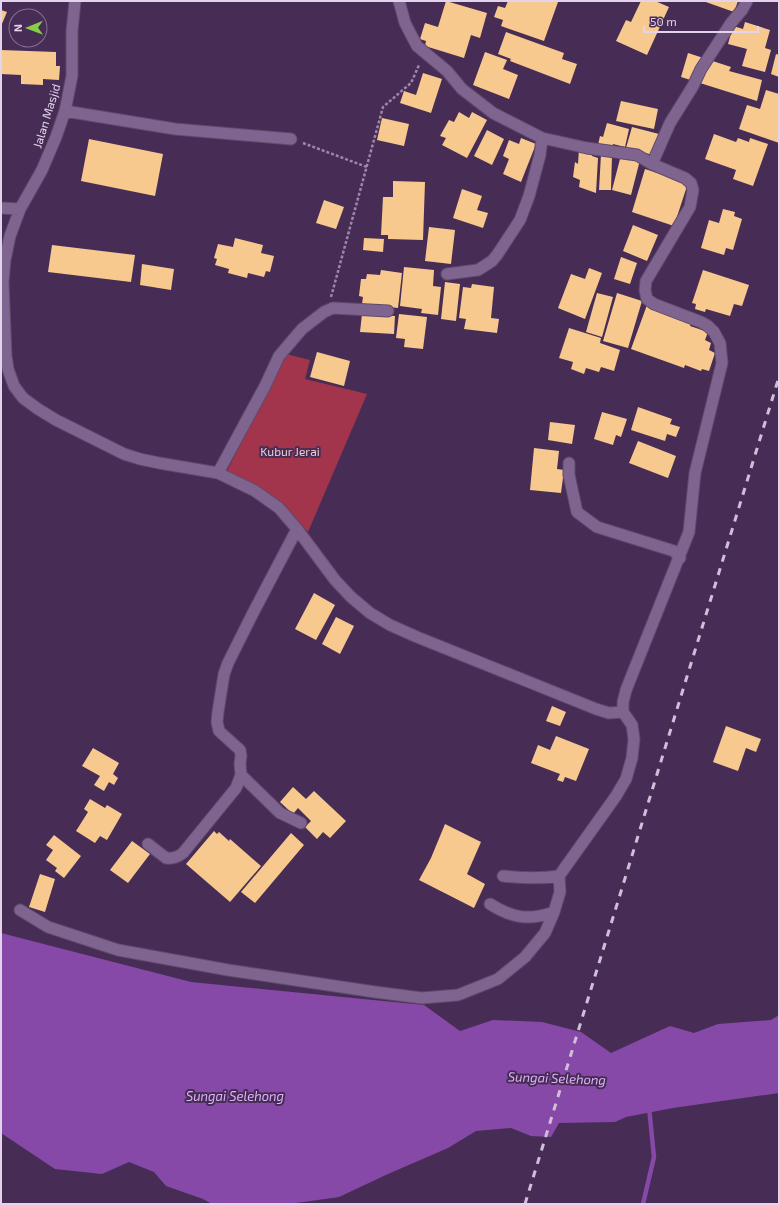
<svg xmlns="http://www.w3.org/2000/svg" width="780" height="1205" font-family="'Exo 2',sans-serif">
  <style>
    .green { fill: #a2354b }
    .water { fill: #8749a7 }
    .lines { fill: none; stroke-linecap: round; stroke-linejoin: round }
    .stream { stroke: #8749a7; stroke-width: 4.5 }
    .building { fill: #f8c98e }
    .minor-casing { stroke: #604a6c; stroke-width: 13 }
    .path { stroke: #9c88a7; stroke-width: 2.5; stroke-dasharray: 3 2; stroke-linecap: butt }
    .minor { stroke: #806490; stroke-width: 11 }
    .rail { stroke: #d0bfd9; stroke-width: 3; stroke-dasharray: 7 7; stroke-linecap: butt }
    .labels { text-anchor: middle; stroke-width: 4; stroke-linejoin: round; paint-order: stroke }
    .street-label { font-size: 12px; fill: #e3d4ec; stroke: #472d55 }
    .park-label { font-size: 12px; fill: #ecccce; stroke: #472d55 }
    .water-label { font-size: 13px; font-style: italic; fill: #deb1f9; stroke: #472d55 }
  </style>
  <rect width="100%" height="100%" fill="#472d55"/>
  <path class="green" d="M 286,354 L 310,360 L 305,379 L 367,394 L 308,532 L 279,502 L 227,471 Z"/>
  <path class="water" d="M 1,933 L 191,982 L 424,1005 L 460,1031 L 493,1020 L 542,1022 L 581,1032 L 611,1053 L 670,1026 L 694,1033 L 718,1024 L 771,1020 L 779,1015 L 779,1093 L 673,1108 L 626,1117 L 615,1122 L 559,1123 L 551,1137 L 531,1136 L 511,1128 L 476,1131 L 448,1148 L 388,1174 L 339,1197 L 289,1204 L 212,1204 L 203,1199 L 166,1186 L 154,1172 L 129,1162 L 102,1174 L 55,1169 L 1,1133 Z"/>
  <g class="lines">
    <path class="stream" d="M 643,1204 L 654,1157 L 649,1107"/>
  </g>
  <path class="building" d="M 446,1 L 487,13 L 480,38 L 471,35 L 464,58 L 425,46 L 426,41 L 420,39 L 425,23 L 438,27 Z
    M 508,1 L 554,1 L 558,2 L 544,41 L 501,26 L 503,20 L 494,17 L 498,6 L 505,8 Z
    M 641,1 L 655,1 L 669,7 L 647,55 L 616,41 L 626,20 L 631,22 Z
    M 703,1 L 738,1 L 734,12 Z
    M 1,10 L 7,12 L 1,26 Z
    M 745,22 L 770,30 L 765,48 L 771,50 L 765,72 L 742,66 L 747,49 L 728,44 L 733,26 L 743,29 Z
    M 506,32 L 564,53 L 562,59 L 577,64 L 570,84 L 510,61 L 511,59 L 498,54 Z
    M 1,50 L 56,52 L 56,66 L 60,66 L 59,80 L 43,79 L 43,85 L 21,84 L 21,75 L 1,74 Z
    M 485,52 L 507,60 L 503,69 L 518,75 L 509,99 L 473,85 Z
    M 688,53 L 731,67 L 729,71 L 762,80 L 757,101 L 681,77 Z
    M 776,54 L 779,55 L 779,77 L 771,74 Z
    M 423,73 L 442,79 L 431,113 L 400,103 L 404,91 L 416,95 Z
    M 766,90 L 779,94 L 779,143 L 739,129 L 747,105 L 760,109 Z
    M 621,101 L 658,109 L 654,129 L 616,121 Z
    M 459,112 L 469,118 L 472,112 L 487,120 L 467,158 L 442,145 L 446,138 L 440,136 L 449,120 L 454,122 Z
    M 382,118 L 409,124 L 404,146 L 377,140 Z
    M 607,123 L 629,129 L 625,147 L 613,144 L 612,149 L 598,145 L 600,136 L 603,137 Z
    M 632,127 L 659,134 L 653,155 L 626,148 Z
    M 487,130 L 504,139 L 492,165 L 474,156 Z
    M 714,134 L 736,142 L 738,138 L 749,142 L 750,138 L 768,144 L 753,186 L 733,179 L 736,170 L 705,159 Z
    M 521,138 L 536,144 L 521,182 L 503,174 L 509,159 L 503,156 L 509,140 L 519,144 Z
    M 89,139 L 163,154 L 155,196 L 81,181 Z
    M 579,149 L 592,152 L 592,156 L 598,158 L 596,193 L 579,187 L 580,180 L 573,177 L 575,162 L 578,164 Z
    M 601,154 L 612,155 L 611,190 L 599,190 Z
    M 621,155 L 640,160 L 631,195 L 612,190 Z
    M 645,169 L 688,183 L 674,226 L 632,212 Z
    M 393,181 L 425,182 L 423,240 L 388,239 L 388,235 L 381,235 L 383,197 L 393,197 Z
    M 462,189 L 482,196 L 477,210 L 488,213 L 483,228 L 453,218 Z
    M 324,200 L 344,207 L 336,229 L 316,223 Z
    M 723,209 L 735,212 L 734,216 L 742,219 L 733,250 L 726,248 L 724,255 L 701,248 L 709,220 L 719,223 Z
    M 633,225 L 658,235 L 647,261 L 623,251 Z
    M 429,227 L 455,230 L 451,264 L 425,261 Z
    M 235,238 L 263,245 L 261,253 L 274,256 L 270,272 L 266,271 L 264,277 L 248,273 L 247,278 L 228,273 L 229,269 L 215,265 L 217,259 L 214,258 L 218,244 L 233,247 Z
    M 364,238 L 384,239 L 383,252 L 363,250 Z
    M 52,245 L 135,255 L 131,282 L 48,272 Z
    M 621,257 L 637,263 L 630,284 L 614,279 Z
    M 142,264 L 174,269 L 171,290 L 140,285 Z
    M 404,267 L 434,270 L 433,286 L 441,287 L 438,315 L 421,313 L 422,309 L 400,306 Z
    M 589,268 L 602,273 L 585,319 L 558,308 L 571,274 L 585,279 Z
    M 381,270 L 402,273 L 398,308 L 362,304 L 363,297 L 359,296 L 361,279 L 366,279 L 367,274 L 380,275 Z
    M 703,270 L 749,285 L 742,306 L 734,304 L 730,316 L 706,309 L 705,312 L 695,309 L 696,304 L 692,303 Z
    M 445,282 L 460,284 L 456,321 L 441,319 Z
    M 472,284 L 494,287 L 491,318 L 499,319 L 497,333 L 464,329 L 466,319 L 459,318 L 463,287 L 471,288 Z
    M 597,293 L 613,297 L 602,337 L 586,332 Z
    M 617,293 L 642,301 L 628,348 L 603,341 Z
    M 647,305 L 692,321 L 690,326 L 708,332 L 705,340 L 711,343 L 709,350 L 715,353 L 709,371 L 702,369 L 701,371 L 685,365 L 684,368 L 631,349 Z
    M 362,314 L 395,316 L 394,334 L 360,332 Z
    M 399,314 L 427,317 L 423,349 L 404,347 L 405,339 L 396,338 Z
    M 569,328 L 601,338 L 600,343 L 620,350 L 614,371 L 601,367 L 599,372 L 586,368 L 584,374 L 571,369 L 573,362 L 559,358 Z
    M 317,352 L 350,361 L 344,386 L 310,377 Z
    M 638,407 L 672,419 L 670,424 L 680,427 L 676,437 L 667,434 L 665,441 L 631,430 Z
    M 602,412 L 627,419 L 621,437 L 616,435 L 613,445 L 594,439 Z
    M 550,422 L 575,425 L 572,444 L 548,440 Z
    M 638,441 L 676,456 L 668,478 L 629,463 Z
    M 534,448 L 559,451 L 557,469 L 564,470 L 561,493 L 530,490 Z
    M 314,593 L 335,605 L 316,640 L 295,629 Z
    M 336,617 L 354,626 L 340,654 L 322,644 Z
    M 552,706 L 566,712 L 560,726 L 546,721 Z
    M 726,726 L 761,739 L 756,752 L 746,748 L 738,771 L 713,762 Z
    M 556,736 L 589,749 L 576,781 L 565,777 L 563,782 L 557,780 L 560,774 L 531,763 L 538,745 L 550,750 Z
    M 93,748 L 119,763 L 113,774 L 118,778 L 114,785 L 109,782 L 104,791 L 94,785 L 100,776 L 82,766 Z
    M 293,787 L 306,799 L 314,791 L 346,821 L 330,838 L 323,832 L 317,839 L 305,827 L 311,821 L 298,808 L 293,814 L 280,802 Z
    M 90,799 L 105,808 L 107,805 L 122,814 L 107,840 L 100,836 L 95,843 L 76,831 L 88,812 L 84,809 Z
    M 445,824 L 481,842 L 467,874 L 485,884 L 474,908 L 419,880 L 431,858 Z
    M 214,831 L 217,834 L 219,832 L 229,841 L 230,839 L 261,866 L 230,902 L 186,864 Z
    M 291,833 L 304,845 L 255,903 L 241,892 Z
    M 54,835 L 81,856 L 64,878 L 55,871 L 57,868 L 46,860 L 53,850 L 46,845 Z
    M 132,841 L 150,854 L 128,883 L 110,870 Z
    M 40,874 L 55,879 L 45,912 L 29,907 Z"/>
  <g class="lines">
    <defs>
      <path id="minor" d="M 75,1 L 72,31 L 72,76 L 65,111 L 56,137 L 42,170 L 20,209 L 10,236 L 5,260 L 3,282 L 6,356 L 8,369 L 14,386 L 23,398 L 38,409 L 56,420 L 124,454 L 140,459 L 159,463 L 218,473 L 255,491 L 279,508 L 297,529 L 335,580 L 351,597 L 370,613 L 390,625 L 417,637 L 596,709 L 609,713 L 623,712 L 632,725 L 634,739 L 632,758 L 626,779 L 616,796 L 559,876 L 560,892 L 554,912 C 529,921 512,918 490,904
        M 399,1 L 405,23 L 417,46 L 447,71 L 462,89 L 493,113 L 542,138 L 587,148 L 637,155 L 652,164 L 685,178 L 691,183 L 693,190 L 690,207 L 646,281 L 645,290 L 647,299 L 654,304 L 701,322 L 708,326 L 714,332 L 720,343 L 722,363 L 695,473 L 689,532 L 626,690 L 623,702 L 623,712
        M 65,111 L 175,129 L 291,139
        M 652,164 L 670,123 L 693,86 L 701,69 L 731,23 L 742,10 L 747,1
        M 1,208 L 20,209
        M 447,274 L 478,270 L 492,261 L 497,255 L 520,220 L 529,196 L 540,155 L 542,138
        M 569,463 L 569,475 L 577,512 L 597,527 L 674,551 L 680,558
        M 218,473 L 265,386 L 279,356 L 302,329 L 324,312 L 333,308 L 388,311
        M 241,775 L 280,813 L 301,823
        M 148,844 L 166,858 C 173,859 178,857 183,853 L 236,788 L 241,775 L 240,764 L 241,756 L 240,750 L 219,731 L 217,722 L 218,712 L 224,674 L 228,663 L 253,613 L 297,529
        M 503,876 C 522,878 540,879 559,876
        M 20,910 L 48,927 L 118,950 L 228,970 L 375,992 L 422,998 L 458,995 L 498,979 L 525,957 L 545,933 L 554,912"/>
    </defs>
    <use href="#minor" class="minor-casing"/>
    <path class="path" d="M 303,143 L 367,167
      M 331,297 L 383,107 L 411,83 L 419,65"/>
    <use href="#minor" class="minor"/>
    <path class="rail" d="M 525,1204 L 779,377"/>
  </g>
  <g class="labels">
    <g class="street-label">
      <text transform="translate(47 116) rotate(-73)" y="4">Jalan Masjid</text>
    </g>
    <g class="park-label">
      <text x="290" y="456">Kubur Jerai</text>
    </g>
    <g class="water-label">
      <text transform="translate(557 1078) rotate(2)" y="5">Sungai Selehong</text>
      <text x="235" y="1101">Sungai Selehong</text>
    </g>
  </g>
  <rect width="780" height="1205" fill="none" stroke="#e3d4ec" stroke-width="4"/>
  <g transform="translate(28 28) rotate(269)"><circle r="19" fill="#472d55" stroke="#857091"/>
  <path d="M0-3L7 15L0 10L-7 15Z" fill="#89ce48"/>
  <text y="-6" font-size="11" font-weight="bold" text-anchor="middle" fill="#e3d4ec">N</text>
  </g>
  <path d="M644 26v6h114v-6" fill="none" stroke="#e3d4ec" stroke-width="2"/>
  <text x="650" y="26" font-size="12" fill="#e3d4ec" stroke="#472d55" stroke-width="3" paint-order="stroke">50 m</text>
</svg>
